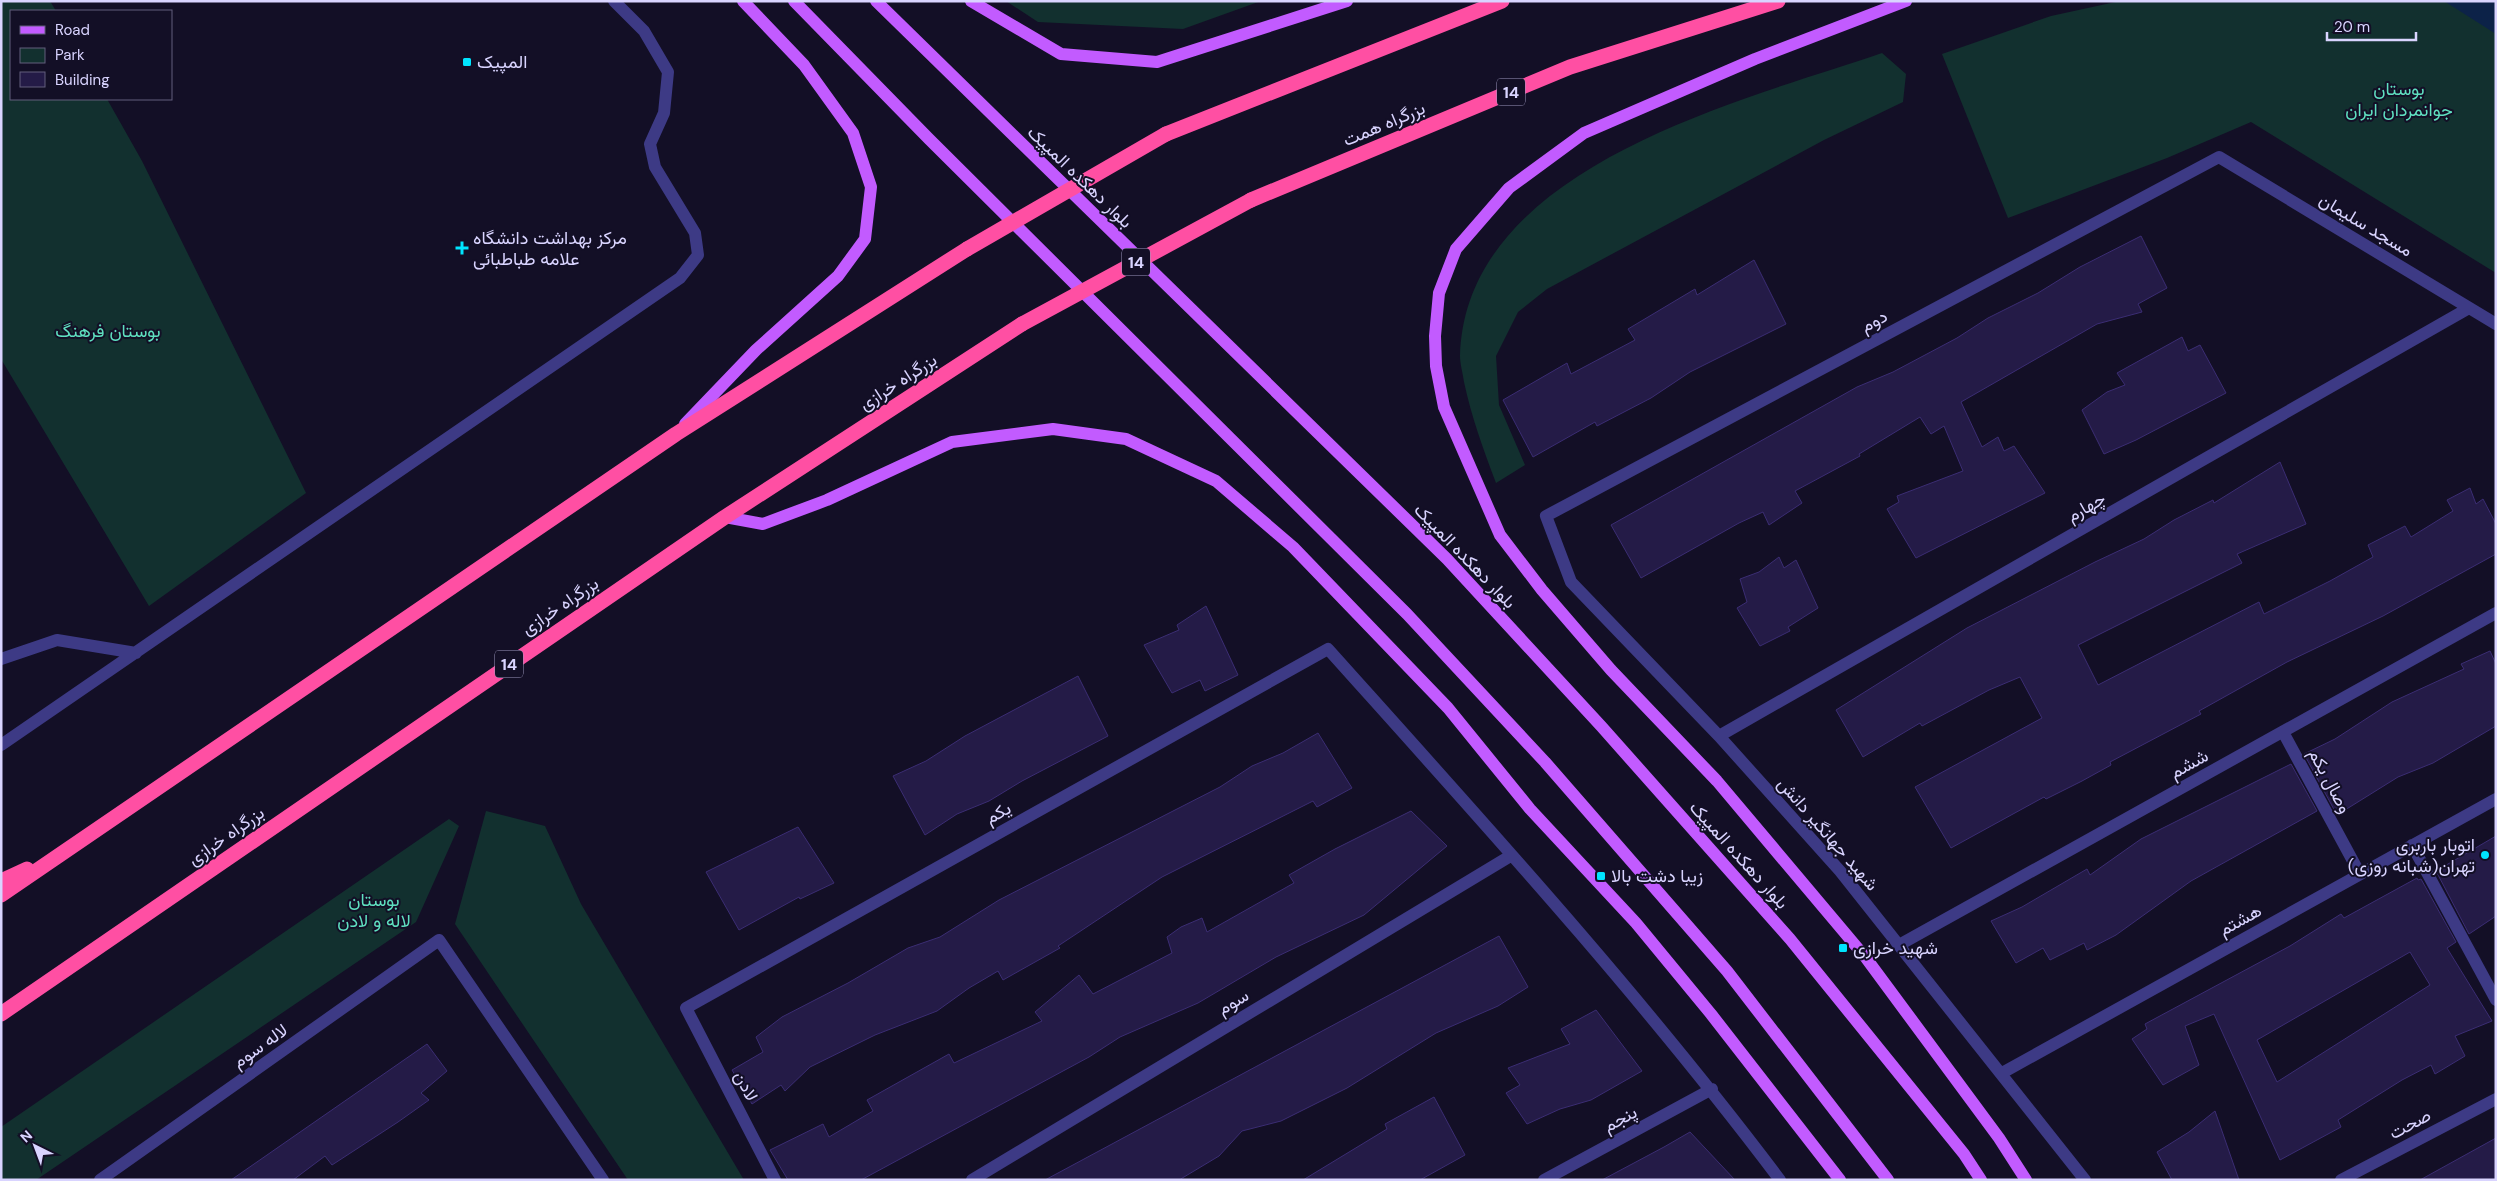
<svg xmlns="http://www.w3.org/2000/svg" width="2497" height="1181" font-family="'DM Sans',Vazirmatn,sans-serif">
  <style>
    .green { fill: #12302f }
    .water { fill: #0c2248 }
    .building { fill: #241b47; stroke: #3b2d73; fill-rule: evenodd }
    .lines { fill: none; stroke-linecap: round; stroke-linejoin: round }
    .minor { stroke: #3d3a85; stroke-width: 12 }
    .major { stroke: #c25bff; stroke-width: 12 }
    .highway { stroke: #ff4fa3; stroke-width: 15 }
    .highway-bridge { stroke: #ff4fa3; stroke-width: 15 }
    .poi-dot { fill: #00e5ff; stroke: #130f26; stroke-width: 2 }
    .labels { text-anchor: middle; stroke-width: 4; stroke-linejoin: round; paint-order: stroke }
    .shield { fill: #130f26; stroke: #9e99be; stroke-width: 1 }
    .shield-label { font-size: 16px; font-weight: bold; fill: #d9d4ff }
    .poi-label { font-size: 18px; fill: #d9d4ff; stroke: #130f26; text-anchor: start }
    .park-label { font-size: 18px; fill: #5fe0c0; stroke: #130f26 }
    .street-label { font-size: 18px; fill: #d9d4ff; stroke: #130f26 }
  </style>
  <rect width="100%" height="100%" fill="#130f26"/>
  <path class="green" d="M 1,1 L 50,1 L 56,11 L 11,11 L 11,99 L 107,99 L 142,161 L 306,493 L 149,606 L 1,359 Z
    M 1006,1 L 1261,1 L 1183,29 L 1038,22 Z
    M 2120,1 L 2496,1 L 2496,273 L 2251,122 L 2167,158 L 2008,218 L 1942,54 L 2051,16 Z
    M 1882,53 L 1906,74 L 1903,102 L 1824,140 L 1547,289 L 1518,312 L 1496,356 L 1499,405 L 1525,465 L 1496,483 C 1483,448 1472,419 1464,382 C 1463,374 1460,364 1460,356 C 1465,167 1739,102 1882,53 Z
    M 486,811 L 545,826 L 581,904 L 744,1180 L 628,1180 L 455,924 Z
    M 449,819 L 459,826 L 416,922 L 36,1180 L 1,1180 L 1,1127 Z"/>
  <path class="water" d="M 2444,1 L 2496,1 L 2496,34 Z"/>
  <path class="building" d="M 2141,236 L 2167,288 L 2138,304 L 2142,312 L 2097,324 L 1961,402 L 1982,447 L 1998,437 L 2004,451 L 2014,446 L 2045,493 L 1916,558 L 1887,509 L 1899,502 L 1897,496 L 1963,471 L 1944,426 L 1931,434 L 1920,417 L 1859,454 L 1860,456 L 1795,491 L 1802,503 L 1769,525 L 1763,512 L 1739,523 L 1641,578 L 1611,525 L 1857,387 L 1893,372 L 1957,338 L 1988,318 L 2038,293 L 2080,267 Z
    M 1754,260 L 1786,324 L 1690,372 L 1651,398 L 1597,426 L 1595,422 L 1533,457 L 1503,400 L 1567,363 L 1571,374 L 1635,340 L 1628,329 L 1695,289 L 1697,295 Z
    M 2182,337 L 2188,351 L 2200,345 L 2226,393 L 2136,440 L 2104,454 L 2082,410 L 2107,392 L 2125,385 L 2117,373 Z
    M 2280,462 L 2306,524 L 2237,554 L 2242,563 L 2078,645 L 2098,685 L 2259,602 L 2264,614 L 2330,581 L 2373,557 L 2368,545 L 2405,526 L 2411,537 L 2453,511 L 2447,500 L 2470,488 L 2476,504 L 2483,499 L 2496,524 L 2496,554 L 2383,616 L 2287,662 L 2199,711 L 2201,714 L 2110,762 L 2111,765 L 2082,781 L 2046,799 L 2044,797 L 1951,848 L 1915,787 L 2042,718 L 2020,677 L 1989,690 L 1922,726 L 1920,723 L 1863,757 L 1836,710 L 1967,628 L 2095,562 L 2144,539 L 2174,520 L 2213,500 L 2214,503 Z
    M 1779,557 L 1784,568 L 1796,560 L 1818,608 L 1788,627 L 1790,631 L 1760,646 L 1737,608 L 1747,602 L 1740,579 L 1759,572 Z
    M 1206,606 L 1238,675 L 1205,691 L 1200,680 L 1172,693 L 1144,645 L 1179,630 L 1177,625 Z
    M 2490,651 L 2496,664 L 2496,726 L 2433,763 L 2398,777 L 2337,815 L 2304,754 L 2335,739 L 2392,702 L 2464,669 L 2461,664 Z
    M 1078,676 L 1108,736 L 1022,781 L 989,801 L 957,814 L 925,835 L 893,776 L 926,761 L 965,736 Z
    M 1318,733 L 1352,788 L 1317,807 L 1313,801 L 1162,877 L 1058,946 L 1060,948 L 1003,980 L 998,971 L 969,988 L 937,1011 L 875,1035 L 810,1067 L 785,1091 L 781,1085 L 752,1104 L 732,1070 L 763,1052 L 756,1037 L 782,1017 L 848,983 L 908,948 L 940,937 L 999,900 L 1220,787 L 1252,766 L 1283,753 Z
    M 2291,764 L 2317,811 L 2191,881 L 2116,935 L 2087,950 L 2084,943 L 2050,960 L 2043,948 L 2016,963 L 1991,921 L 2022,907 L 2087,869 L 2090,875 L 2141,839 Z
    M 1411,811 L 1447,846 L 1364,915 L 1276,957 L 1198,1003 L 1120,1037 L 1089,1057 L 861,1180 L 788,1180 L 770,1150 L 823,1124 L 829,1137 L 873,1111 L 867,1100 L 949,1054 L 954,1063 L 1042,1021 L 1035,1012 L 1079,975 L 1093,994 L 1172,953 L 1167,937 L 1181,927 L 1202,918 L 1207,932 L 1294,883 L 1289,875 L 1335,849 Z
    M 798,827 L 834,883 L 800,899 L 799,897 L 739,930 L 706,872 Z
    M 2496,836 L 2496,916 L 2469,934 L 2436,871 Z
    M 2417,878 L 2418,880 L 2421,879 L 2456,942 L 2447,948 L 2492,1021 L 2455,1036 L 2465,1056 L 2435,1074 L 2431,1065 L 2402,1080 L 2338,1120 L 2341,1127 L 2280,1160 L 2214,1014 L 2185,1026 L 2199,1065 L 2163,1085 L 2132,1039 L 2147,1029 L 2145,1024 L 2290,946 L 2341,914 L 2344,918 ZM 2410,952 L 2430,985 L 2277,1082 L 2257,1040 Z
    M 1499,936 L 1528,987 L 1498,1006 L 1436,1033 L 1347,1088 L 1281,1121 L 1242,1131 L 1219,1156 L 1179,1180 L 1045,1180 Z
    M 1596,1010 L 1642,1071 L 1591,1100 L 1560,1109 L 1527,1124 L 1506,1093 L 1520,1085 L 1508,1068 L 1570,1044 L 1561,1029 Z
    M 427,1044 L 447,1071 L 421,1093 L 429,1100 L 398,1122 L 332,1165 L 325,1156 L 293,1180 L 231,1180 Z
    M 1434,1097 L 1465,1155 L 1420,1180 L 1303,1180 L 1387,1129 L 1385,1124 Z
    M 2215,1111 L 2239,1180 L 2172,1180 L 2157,1152 L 2189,1132 Z
    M 1690,1132 L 1735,1180 L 1602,1180 L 1664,1147 Z
    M 2496,1138 L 2496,1180 L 2420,1180 Z"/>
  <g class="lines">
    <path class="minor" d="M 1,659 L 57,640 L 136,653
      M 2283,732 L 2360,874
      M 1719,736 L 2469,308
      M 1,745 L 680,278 L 698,255 L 695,233 L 655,167 L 650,144 L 664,113 L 668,72 L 644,31 L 614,1
      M 2412,845 L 2496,1000
      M 1899,945 L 2496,613
      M 2002,1073 L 2496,799
      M 100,1180 L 439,940 L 603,1180
      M 775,1180 L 686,1008 L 1328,649 C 1483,822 1640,994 1780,1180
      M 972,1180 L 1512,855
      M 1544,1180 L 1712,1089
      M 2085,1180 L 1840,871 L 1719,736 L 1571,582 L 1546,516 L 2219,157 L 2496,324
      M 2341,1180 L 2496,1099"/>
    <path class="major" d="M 794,1 L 929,139 L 1407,614 L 1545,762 L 1727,971 L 1888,1180
      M 876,1 L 1447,559 L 1601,726 L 1790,939 L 1964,1154 L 1981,1180
      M 971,1 L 1061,54 L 1157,62 L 1347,1
      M 1906,1 L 1755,59 L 1584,133 L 1509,188 L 1456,249 L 1439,293 L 1435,336 L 1436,366 L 1444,407 L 1500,535 L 1542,590 L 1611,670 L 1717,781 L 1866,958 L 1999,1138 L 2026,1180
      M 685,424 L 756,350 L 838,276 L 865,239 L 871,187 L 853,133 L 804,65 L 743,1
      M 725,517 L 763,524 L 827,500 L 952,442 L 1053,429 L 1126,439 L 1216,481 L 1293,547 L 1448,708 L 1530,809 L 1636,923 L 1711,1014 L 1840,1180"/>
    <path class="highway" d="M 1166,134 L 1502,1
      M 1251,200 L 1570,67 L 1778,1
      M 1,881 L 27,869
      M 1,895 L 676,434 L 967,249
      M 1,1014 L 725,517 L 1022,324"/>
    <path class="highway-bridge" d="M 967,249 L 1166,134
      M 1022,324 L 1251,200"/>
  </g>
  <g class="poi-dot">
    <rect x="462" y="57" width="10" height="10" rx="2.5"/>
    <path d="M459.5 240.5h5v5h5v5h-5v5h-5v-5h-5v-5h5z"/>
    <circle cx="2485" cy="855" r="5"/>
    <rect x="1596" y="871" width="10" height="10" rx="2.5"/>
    <rect x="1838" y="943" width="10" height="10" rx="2.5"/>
  </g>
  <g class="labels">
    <g class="shield">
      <rect x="1497" y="78.5" width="28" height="27" rx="4"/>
      <rect x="1122" y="248.5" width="28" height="27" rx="4"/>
      <rect x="495" y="650.5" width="28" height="27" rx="4"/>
    </g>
    <g class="shield-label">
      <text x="1511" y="98">14</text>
      <text x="1136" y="268">14</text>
      <text x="509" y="670">14</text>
    </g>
    <g class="poi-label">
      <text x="477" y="68">المپیک</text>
      <text x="473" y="244">مرکز بهداشت دانشگاه<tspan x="473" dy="21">علامه طباطبائی</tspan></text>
      <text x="2475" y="851" text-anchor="end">اتوبار باربری<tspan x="2475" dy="21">تهران(شبانه روزی)</tspan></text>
      <text x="1611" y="882">زیبا دشت بالا</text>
      <text x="1853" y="954">شهید خرازی</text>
    </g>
    <g class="park-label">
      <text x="2399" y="95">بوستان<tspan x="2399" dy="21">جوانمردان ایران</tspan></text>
      <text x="108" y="337">بوستان فرهنگ</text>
      <text x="374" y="906">بوستان<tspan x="374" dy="21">لاله و لادن</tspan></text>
    </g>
    <g class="street-label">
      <text transform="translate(1384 124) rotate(-23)" y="6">بزرگراه همت</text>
      <text transform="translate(1080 177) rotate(44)" y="6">بلوار دهکده المپیک</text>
      <text transform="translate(2366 225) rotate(31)" y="6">مسجد سلیمان</text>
      <text transform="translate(1874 321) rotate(-28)" y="6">دوم</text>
      <text transform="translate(898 382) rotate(-33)" y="6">بزرگراه خرازی</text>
      <text transform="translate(2086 507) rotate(-30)" y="6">چهارم</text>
      <text transform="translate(1465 556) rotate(46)" y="6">بلوار دهکده المپیک</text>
      <text transform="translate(560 606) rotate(-34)" y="6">بزرگراه خرازی</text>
      <text transform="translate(2189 764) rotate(-29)" y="6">ششم</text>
      <text transform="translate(2330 781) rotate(62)" y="6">وصال یکم</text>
      <text transform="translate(998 813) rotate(-29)" y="6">یکم</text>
      <text transform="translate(1828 834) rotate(49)" y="6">شهید جهانگیر دانش</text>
      <text transform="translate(226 836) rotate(-35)" y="6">بزرگراه خرازی</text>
      <text transform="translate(1739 855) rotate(48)" y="6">بلوار دهکده المپیک</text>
      <text transform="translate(2240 920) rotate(-29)" y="6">هشتم</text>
      <text transform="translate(1233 1002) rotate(-31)" y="6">سوم</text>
      <text transform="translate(260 1046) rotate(-35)" y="6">لاله سوم</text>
      <text transform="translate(746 1086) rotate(63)" y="6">لادن</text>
      <text transform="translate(1620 1119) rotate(-29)" y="6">پنجم</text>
      <text transform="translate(2410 1124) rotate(-28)" y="6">صحت</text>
    </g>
  </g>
  <rect width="2497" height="1181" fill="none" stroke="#d9d4ff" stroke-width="5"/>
  <rect x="10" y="10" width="162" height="90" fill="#130f26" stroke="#625e7d"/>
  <rect x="20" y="26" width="25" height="8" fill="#c25bff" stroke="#625e7d"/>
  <text x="55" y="35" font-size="15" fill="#d9d4ff">Road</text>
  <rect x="20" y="48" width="25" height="15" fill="#12302f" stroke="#625e7d"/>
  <text x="55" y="60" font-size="15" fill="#d9d4ff">Park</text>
  <rect x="20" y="72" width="25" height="15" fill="#241b47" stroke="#625e7d"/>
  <text x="55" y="85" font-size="15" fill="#d9d4ff">Building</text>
  <g transform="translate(35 1146) rotate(318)" stroke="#130f26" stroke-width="4" paint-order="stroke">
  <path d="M0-4L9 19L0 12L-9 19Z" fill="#d9d4ff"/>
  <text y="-8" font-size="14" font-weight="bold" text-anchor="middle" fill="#d9d4ff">N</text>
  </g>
  <path d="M2327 32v8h89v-8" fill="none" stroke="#d9d4ff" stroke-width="2.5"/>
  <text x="2334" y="32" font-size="15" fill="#d9d4ff" stroke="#130f26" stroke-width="4" paint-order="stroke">20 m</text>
</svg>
